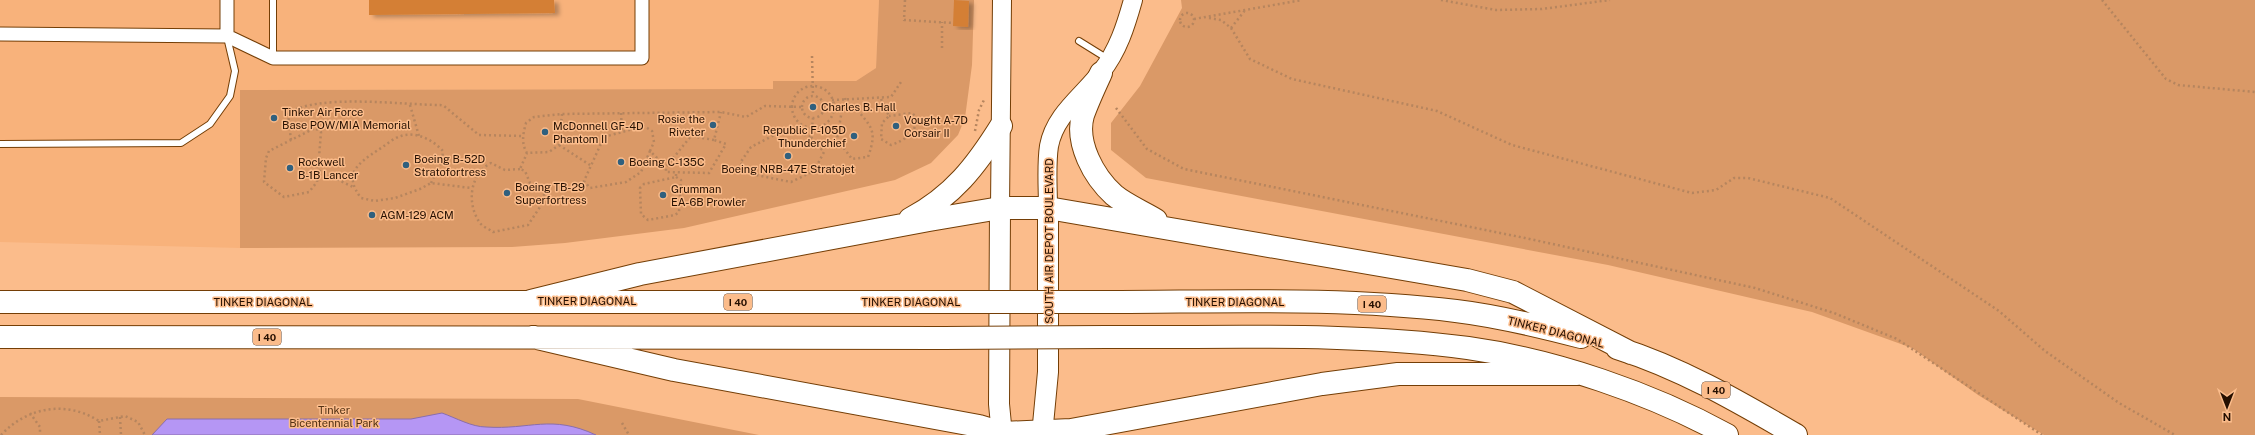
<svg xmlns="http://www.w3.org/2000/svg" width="2255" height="435" font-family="'Public Sans',sans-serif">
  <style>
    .built { fill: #f8b27b }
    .green { fill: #da9967 }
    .water { fill: #b596f4; stroke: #8a6eab }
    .building { fill: #d47f34; filter: url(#shadow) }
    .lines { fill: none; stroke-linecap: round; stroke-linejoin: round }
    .lane-casing { stroke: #743e06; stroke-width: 8 }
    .street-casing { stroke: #743e06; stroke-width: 15 }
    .secondary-casing { stroke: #743e06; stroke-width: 20 }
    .primary-casing { stroke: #743e06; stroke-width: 22 }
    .highway-casing { stroke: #743e06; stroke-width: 24 }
    .path { stroke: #b6855e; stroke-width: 2.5; stroke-dasharray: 2 3; stroke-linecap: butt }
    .lane { stroke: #fff; stroke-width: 6 }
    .street { stroke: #fff; stroke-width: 13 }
    .secondary { stroke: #fff; stroke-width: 18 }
    .primary { stroke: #fff; stroke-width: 20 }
    .highway { stroke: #fff; stroke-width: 22 }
    .highway-bridge-casing { stroke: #743e06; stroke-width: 24; stroke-linecap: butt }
    .highway-bridge { stroke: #fff; stroke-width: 22 }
    .poi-dot { fill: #30607e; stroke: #fbbc8b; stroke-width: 1.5 }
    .labels { text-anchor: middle; stroke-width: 3; stroke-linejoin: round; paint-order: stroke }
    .shield { fill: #fbbc8b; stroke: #65432a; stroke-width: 1 }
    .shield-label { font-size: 10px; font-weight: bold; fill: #250f00 }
    .poi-label { font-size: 11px; fill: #250f00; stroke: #fbbc8b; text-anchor: start }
    .street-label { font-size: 11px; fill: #250f00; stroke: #fbbc8b }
    .park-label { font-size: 11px; fill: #543214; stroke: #fbbc8b }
  </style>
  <defs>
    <filter id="shadow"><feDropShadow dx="4.5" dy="2.5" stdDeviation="2" flood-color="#0004"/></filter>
  </defs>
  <rect width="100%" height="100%" fill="#fbbc8b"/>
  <path class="built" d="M 0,0 L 879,0 L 876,68 L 856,81 L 773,81 L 773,89 L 241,90 L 240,248 L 0,242 Z"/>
  <path class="green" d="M 879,0 L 974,0 L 972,65 L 965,118 L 958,135 L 931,163 L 895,180 L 684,228 L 565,243 L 512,247 L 240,248 L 240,90 L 773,89 L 773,81 L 856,81 L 876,68 Z
    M 1181,0 L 2255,0 L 2255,435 L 2044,435 L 1978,395 L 1912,348 L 1812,312 L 1608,265 L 1146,178 L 1111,150 L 1111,123 L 1140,86 L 1182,8 Z
    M 0,397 L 578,399 L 759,435 L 0,435 Z"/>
  <path class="water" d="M 442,413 C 456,418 472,427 486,427 C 530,430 551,414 596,435 L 152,435 L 167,419 L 411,419 Z"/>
  <path class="building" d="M 369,0 L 554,0 L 555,13 L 369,15 Z
    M 954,0 L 969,1 L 968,27 L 953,26 Z"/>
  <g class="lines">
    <defs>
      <path id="lane" d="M 1079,41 L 1108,59
        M 273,58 L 273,0
        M 0,144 L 181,143 L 210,124 L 230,96 L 235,71 L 227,37"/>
      <path id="street" d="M 0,34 L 227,36 L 227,0
        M 227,36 L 273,58 L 642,58 L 642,0"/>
      <path id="secondary" d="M 1000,208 L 1002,0
        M 1048,208 C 1048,188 1046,166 1049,146 C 1055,114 1083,96 1101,72 C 1118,51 1126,25 1133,0"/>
      <path id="primary" d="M 1000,208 L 999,404 L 1002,435
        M 1042,435 L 1048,372 L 1048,208"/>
      <path id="highway" d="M 1101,73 C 1095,86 1088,101 1083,115 C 1075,143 1094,177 1114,195 C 1126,205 1143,212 1156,220
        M 910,219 C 953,196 976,166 1001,126
        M 531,301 L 640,274 L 929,220 L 1000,208 L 1048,208 L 1467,280 L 1513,292 L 1631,353
        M 0,302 L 945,302
        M 1107,302 C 1223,302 1340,297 1456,311 C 1498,316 1539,326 1581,337
        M 0,337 L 944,338
        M 533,337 L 674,370 L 979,426 L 1002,433 L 1071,430 L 1322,384 L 1398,374 L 1577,374
        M 1107,337 C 1226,338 1349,332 1468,348 C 1554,360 1651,393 1727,435
        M 1617,348 C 1681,368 1739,402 1796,435"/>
    </defs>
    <use href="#lane" class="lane-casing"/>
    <use href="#street" class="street-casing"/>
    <use href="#secondary" class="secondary-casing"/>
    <use href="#primary" class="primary-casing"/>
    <use href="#highway" class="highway-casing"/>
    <path class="path" d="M 905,0 L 904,20 L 953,23
      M 1441,0 L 1496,10 L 1542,9 L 1610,0
      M 2102,0 L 2166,79 L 2178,85 L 2255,92
      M1180 20a7 7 0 1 1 14 0a7 7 0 1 1-14 0Z
      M 1209,18 L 1221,20 L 1231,28 L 1246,9
      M 1194,19 L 1302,0
      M 1231,28 L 1250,59 L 1292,79 L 1437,111 L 1512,145 L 1692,193 L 1716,190 L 1734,178 L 1748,178 L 1830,198 L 1999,311 L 2045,351 L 2119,403 L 2175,435
      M 942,48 L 942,22
      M 812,56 L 813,96
      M792 107a21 21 0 1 1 42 0a21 21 0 1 1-42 0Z
      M802 107a11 11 0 1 1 22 0a11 11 0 1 1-22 0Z
      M 845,98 L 847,105 L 842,110 L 837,139 L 852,159 L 868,157 C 878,129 871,127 854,106 L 847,105
      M 881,99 L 889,116 L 882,123 L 881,139 L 891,145 C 905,140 916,133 917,118 L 912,113 L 889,116
      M 832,100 L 891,97 L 901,82
      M 410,105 L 419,136
      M 824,106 L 834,106 L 842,110
      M 1116,108 L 1147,149 L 1184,169 L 1525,238 L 1755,288 L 1834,313 L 1897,339 L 2042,435
      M 621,113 L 622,132
      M 562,114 L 559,145 L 549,152 L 527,153 C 521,143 523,134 526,123 L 534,117 L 562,114 L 721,112 L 746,117 L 765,106 L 802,107
      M 975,131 L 979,110 L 984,100
      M 811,137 L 824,152 L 814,171 L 791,182 L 756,175 L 740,163 L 751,147 L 786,129 L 811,137 L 813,118
      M 291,140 L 288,114 C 314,93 405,105 440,105 L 444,106 L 479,135 L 523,136
      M 714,140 L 691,136 L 666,167 L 666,172 L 709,173 L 726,144 L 714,140 L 721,112
      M 559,145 L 590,165
      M 650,151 L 641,172 L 626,182 L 590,188 L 584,181 L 604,137 L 644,126 L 652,131 L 654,142 L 650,151 L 666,167
      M 520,169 L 505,170 L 491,163 C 470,174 466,203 480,223 C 483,227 489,229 493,232 L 528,225 L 544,201 L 544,192 L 530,183 L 525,171 L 520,169 L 527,153
      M 318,170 L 317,182 L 309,192 L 284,197 L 264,182 L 266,158 L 269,151 L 315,128 L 321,132 L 318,170 L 353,187
      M 676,177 L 681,180 L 679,212 L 675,215 L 648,220 L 641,214 L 640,188 L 644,184 L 676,177 L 676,172
      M 431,183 L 442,161 L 443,151 C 433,140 416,131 401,136 C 393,138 385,146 378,150 C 357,164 343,174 361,198 L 375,201 L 395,198 L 420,189 L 431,183 L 471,188
      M 30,413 L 40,427 L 40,432
      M 120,417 L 121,435
      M 99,421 L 100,435
      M 622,423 L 629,435
      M 1,435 C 27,407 66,400 99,421 L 125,416 L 138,422 L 145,435"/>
    <use href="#lane" class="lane"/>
    <use href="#street" class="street"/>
    <use href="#secondary" class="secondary"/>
    <use href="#primary" class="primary"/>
    <use href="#highway" class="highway"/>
    <defs>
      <path id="highway-bridge" d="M 945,302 L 1107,302
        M 944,338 L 1107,337"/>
    </defs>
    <use href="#highway-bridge" class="highway-bridge-casing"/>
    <use href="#highway-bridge" class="highway-bridge"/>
  </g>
  <g class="poi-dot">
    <circle cx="813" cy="107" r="4"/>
    <circle cx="274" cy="118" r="4"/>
    <circle cx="713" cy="125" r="4"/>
    <circle cx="896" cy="126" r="4"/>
    <circle cx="545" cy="132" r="4"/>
    <circle cx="854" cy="136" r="4"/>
    <circle cx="788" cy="156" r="4"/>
    <circle cx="621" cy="162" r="4"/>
    <circle cx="406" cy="165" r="4"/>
    <circle cx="290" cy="168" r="4"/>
    <circle cx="507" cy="193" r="4"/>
    <circle cx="663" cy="195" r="4"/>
    <circle cx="372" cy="215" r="4"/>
  </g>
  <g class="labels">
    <g class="shield">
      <rect x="724" y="294" width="28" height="16" rx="3"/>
      <rect x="1358" y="296" width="28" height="16" rx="3"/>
      <rect x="253" y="329" width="28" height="16" rx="3"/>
      <rect x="1702" y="382" width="28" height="16" rx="3"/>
    </g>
    <g class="shield-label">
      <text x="738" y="306">I 40</text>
      <text x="1372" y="308">I 40</text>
      <text x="267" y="341">I 40</text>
      <text x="1716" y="394">I 40</text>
    </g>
    <g class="poi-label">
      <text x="821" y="111">Charles B. Hall</text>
      <text x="282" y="116">Tinker Air Force<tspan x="282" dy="13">Base POW/MIA Memorial</tspan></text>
      <text x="705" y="123" text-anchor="end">Rosie the<tspan x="705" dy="13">Riveter</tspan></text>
      <text x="904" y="124">Vought A-7D<tspan x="904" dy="13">Corsair II</tspan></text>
      <text x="553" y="130">McDonnell GF-4D<tspan x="553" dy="13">Phantom II</tspan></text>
      <text x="846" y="134" text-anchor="end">Republic F-105D<tspan x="846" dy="13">Thunderchief</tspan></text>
      <text x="414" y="163">Boeing B-52D<tspan x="414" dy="13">Stratofortress</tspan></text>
      <text x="298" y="166">Rockwell<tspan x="298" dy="13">B-1B Lancer</tspan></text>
      <text x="629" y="166">Boeing C-135C</text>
      <text x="788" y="173" text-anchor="middle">Boeing NRB-47E Stratojet</text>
      <text x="515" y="191">Boeing TB-29<tspan x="515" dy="13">Superfortress</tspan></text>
      <text x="671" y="193">Grumman<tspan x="671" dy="13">EA-6B Prowler</tspan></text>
      <text x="380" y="219">AGM-129 ACM</text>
    </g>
    <g class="street-label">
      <text transform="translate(1049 241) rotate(-90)" y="4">SOUTH AIR DEPOT BOULEVARD</text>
      <text x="587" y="305">TINKER DIAGONAL</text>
      <text x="263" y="306">TINKER DIAGONAL</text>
      <text x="911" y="306">TINKER DIAGONAL</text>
      <text x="1235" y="306">TINKER DIAGONAL</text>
      <text transform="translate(1556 332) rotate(14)" y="4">TINKER DIAGONAL</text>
    </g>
    <g class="park-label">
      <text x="334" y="414">Tinker<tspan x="334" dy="13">Bicentennial Park</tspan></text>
    </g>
  </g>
  <g transform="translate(2227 407) rotate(180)" stroke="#fbbc8b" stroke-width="3" paint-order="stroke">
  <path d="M0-3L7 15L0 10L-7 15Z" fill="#250f00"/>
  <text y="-6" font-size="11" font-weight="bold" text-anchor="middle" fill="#250f00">N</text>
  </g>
</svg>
